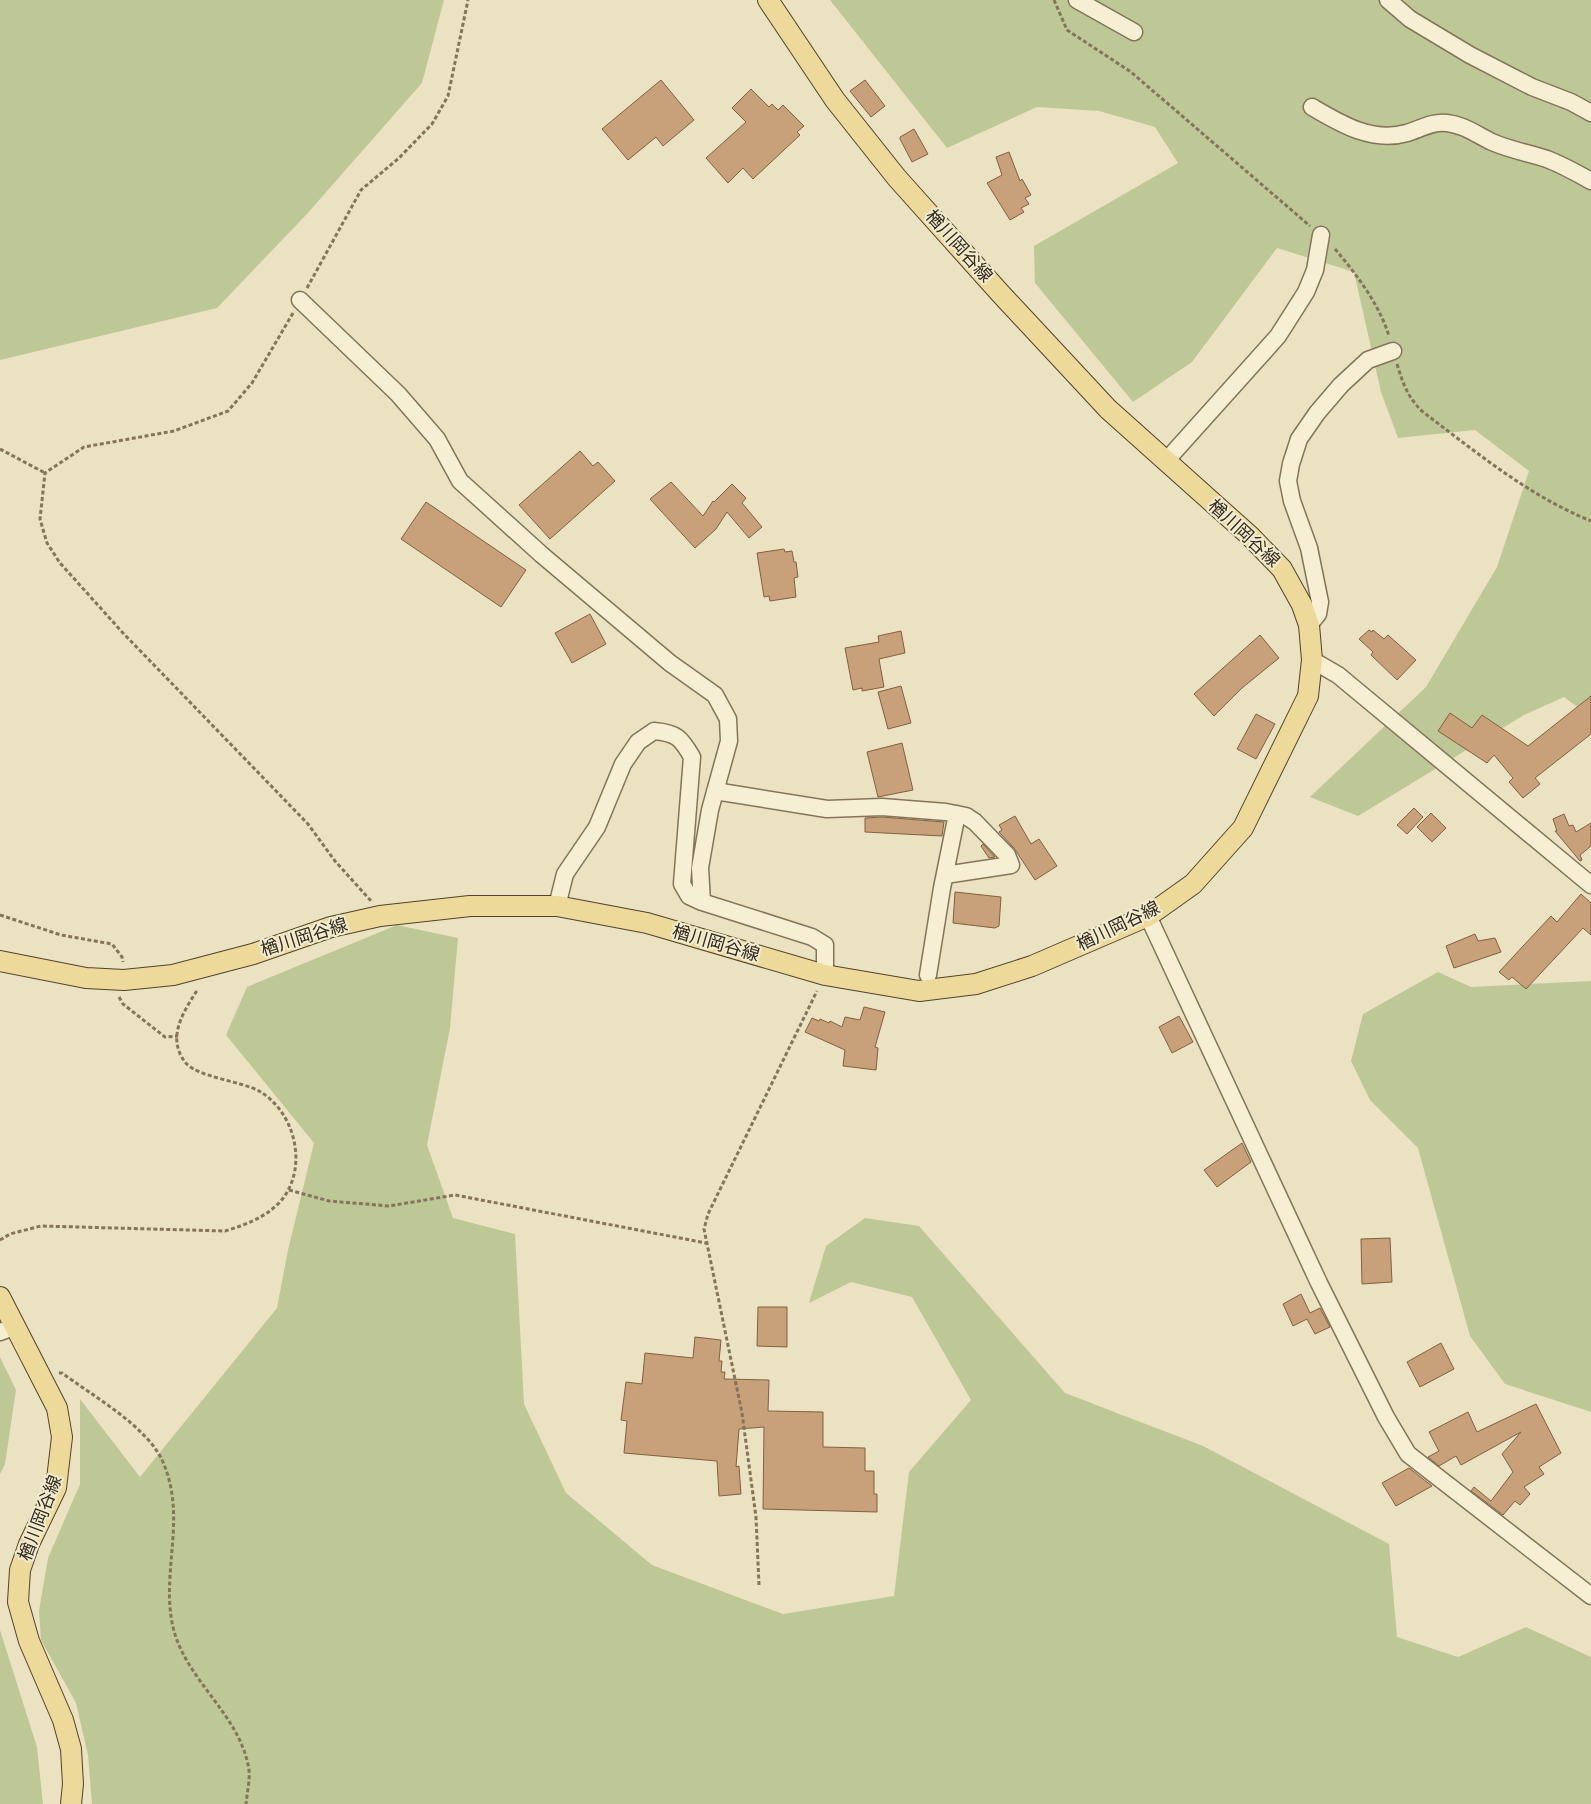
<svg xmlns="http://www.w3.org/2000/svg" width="1591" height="1804" font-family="Literata,'Noto Sans JP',serif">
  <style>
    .green { fill: #bec896 }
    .building { fill: #c8a079; stroke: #826041 }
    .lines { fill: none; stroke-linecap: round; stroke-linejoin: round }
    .minor-casing { stroke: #84745a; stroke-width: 19 }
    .major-casing { stroke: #52422e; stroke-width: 22 }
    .path { stroke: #84745a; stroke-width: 3; stroke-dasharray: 4 2.5; stroke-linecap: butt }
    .minor { stroke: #f7efd4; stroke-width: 16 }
    .major { stroke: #edda9a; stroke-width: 20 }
    .labels { text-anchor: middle; stroke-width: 4; stroke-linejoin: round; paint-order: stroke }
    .street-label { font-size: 18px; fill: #342a1d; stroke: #f3ecd0 }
  </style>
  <rect width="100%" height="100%" fill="#ebe2c1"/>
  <path class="green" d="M 0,0 L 444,0 L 422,83 L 306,215 L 217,308 L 0,360 Z
    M 830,0 L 1591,0 L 1591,717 L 1564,697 L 1524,715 L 1358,816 L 1310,797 L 1426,687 L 1497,567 L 1529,471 L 1475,430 L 1398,438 L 1381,392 L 1354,272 L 1277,248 L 1192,362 L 1133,402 L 1035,283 L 1034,246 L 1178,163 L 1155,127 L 1099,111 L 1037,107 L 947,148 Z
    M 397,925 L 458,938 L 450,1028 L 427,1145 L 453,1218 L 515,1234 L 524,1404 L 566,1493 L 652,1565 L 783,1614 L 894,1596 L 909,1472 L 971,1400 L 912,1297 L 851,1282 L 809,1303 L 826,1246 L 865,1218 L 919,1226 L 1065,1393 L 1203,1446 L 1389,1544 L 1397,1637 L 1458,1657 L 1526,1627 L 1591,1657 L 1591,1804 L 92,1804 L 88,1755 L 76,1703 L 41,1640 L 39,1611 L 48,1558 L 80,1484 L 80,1399 L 140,1477 L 277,1308 L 288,1250 L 314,1143 L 226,1035 L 247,987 Z
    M 1438,972 L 1471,987 L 1591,981 L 1591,1412 L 1505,1384 L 1470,1336 L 1418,1148 L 1370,1100 L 1351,1061 L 1363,1014 Z
    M 0,1357 L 16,1390 L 5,1464 L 0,1474 Z
    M 0,1630 L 37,1747 L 43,1804 L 0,1804 Z"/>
  <path class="building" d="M 661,80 L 694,120 L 663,146 L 656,137 L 628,160 L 602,129 Z
    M 865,80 L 885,106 L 871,117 L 850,91 Z
    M 751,89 L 769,107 L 772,104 L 778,110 L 783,105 L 804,126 L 797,132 L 800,135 L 753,179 L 743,168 L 728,183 L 706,158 L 746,122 L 732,108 Z
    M 914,129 L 928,154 L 912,162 L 900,139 L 900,137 Z
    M 1009,152 L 1020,181 L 1022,179 L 1031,195 L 1025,198 L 1029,204 L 1021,208 L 1024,212 L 1010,220 L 987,183 L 1002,175 L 996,157 Z
    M 580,451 L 593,466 L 598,462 L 615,481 L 550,539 L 519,505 Z
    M 671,482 L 703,516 L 713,501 L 714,502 L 732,484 L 746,498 L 742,503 L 762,527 L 749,538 L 727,512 L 716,529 L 695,548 L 650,499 Z
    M 426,502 L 526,570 L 501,607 L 401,539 Z
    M 784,549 L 785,552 L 792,551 L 794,562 L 796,562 L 798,577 L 794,578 L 796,597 L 770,601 L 769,596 L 764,597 L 757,553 Z
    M 590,614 L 606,644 L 572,663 L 555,633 Z
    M 1369,630 L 1372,632 L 1373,630 L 1384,639 L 1388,635 L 1416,660 L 1397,680 L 1371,655 L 1373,652 L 1359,639 Z
    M 901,631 L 905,653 L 879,659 L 884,687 L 862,691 L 862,688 L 853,690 L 845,648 L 879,642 L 878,636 Z
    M 1260,635 L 1279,658 L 1242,688 L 1214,716 L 1194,694 Z
    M 901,686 L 911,723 L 888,729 L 878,692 Z
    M 1591,696 L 1591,734 L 1535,778 L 1540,784 L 1523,798 L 1509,782 L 1513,778 L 1494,755 L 1487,763 L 1438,731 L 1450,713 L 1472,728 L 1482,715 L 1528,746 Z
    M 1256,714 L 1275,724 L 1256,759 L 1237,749 Z
    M 902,743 L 913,790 L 878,797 L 867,752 Z
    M 1414,808 L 1423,817 L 1407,834 L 1397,825 Z
    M 1431,813 L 1446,828 L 1432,842 L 1417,827 Z
    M 1564,814 L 1569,826 L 1573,825 L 1576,832 L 1591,823 L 1591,846 L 1580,855 L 1582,860 L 1580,861 L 1555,831 L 1557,831 L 1553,819 Z
    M 1015,816 L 1031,844 L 1039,839 L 1057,866 L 1035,880 L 1014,848 L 999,832 L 1002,830 L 999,825 Z
    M 882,817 L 944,822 L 942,836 L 865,832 L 865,818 Z
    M 983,844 L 995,857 L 989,858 L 981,846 Z
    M 955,892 L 1001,897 L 999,926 L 995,928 L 953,923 Z
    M 1581,894 L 1591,903 L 1591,935 L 1583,928 L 1526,989 L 1512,977 L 1509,980 L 1499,972 L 1551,916 L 1557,922 Z
    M 1475,934 L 1478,941 L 1495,938 L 1501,952 L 1454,968 L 1446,946 Z
    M 864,1007 L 885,1012 L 875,1047 L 878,1048 L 876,1070 L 843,1066 L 845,1050 L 805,1032 L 812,1018 L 819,1021 L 820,1019 L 829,1023 L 830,1021 L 842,1027 L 845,1017 L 860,1020 Z
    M 1179,1016 L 1193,1042 L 1172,1053 L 1159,1027 Z
    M 1242,1143 L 1251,1162 L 1217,1187 L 1204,1170 Z
    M 1390,1238 L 1392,1282 L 1362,1284 L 1361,1239 Z
    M 1301,1294 L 1310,1313 L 1320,1308 L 1330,1327 L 1315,1334 L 1307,1319 L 1293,1326 L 1283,1304 Z
    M 758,1307 L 787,1307 L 787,1347 L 757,1346 Z
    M 695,1337 L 721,1340 L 719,1361 L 722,1361 L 721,1372 L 725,1372 L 724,1379 L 769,1380 L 768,1411 L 823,1412 L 823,1447 L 865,1448 L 865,1471 L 874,1471 L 874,1494 L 877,1494 L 877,1512 L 763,1509 L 764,1427 L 739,1429 L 736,1467 L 739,1466 L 741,1494 L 719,1496 L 717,1461 L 624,1453 L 627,1421 L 621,1420 L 626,1382 L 642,1384 L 645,1353 L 693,1358 Z
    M 1441,1343 L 1454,1369 L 1420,1387 L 1407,1362 Z
    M 1536,1404 L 1561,1453 L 1539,1467 L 1544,1474 L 1524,1487 L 1530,1494 L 1520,1505 L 1515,1501 L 1503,1515 L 1471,1491 L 1474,1487 L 1491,1501 L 1513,1472 L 1502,1454 L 1521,1432 L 1461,1465 L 1456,1456 L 1439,1466 L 1428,1457 L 1439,1451 L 1429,1432 L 1468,1412 L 1477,1432 Z
    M 1409,1468 L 1432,1486 L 1396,1506 L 1382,1483 Z"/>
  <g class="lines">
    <defs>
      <path id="minor" d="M 1077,0 L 1134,32
        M 1388,0 L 1410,19 L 1470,55 L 1532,87 L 1571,102 L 1591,113
        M 1312,107 C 1341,124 1372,143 1407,133 C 1420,129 1433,121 1447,123 C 1465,125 1477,135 1492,142 C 1510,150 1529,153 1547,159 C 1562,165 1577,173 1591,181
        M 300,300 L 398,394 L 437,439 L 460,481 L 542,555 L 670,663 L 715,695 L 728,719 L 729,741 L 710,810 L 700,868 L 702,902
        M 1165,462 L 1278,336 L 1306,292 L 1315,270 L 1321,235
        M 1309,625 L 1318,614 L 1320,602 L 1309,548 L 1292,501 L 1288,481 L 1291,464 L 1299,439 L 1317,413 L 1341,385 L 1368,360 L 1393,351
        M 1312,660 L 1338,675 L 1591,885
        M 715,791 L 827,809 L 882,807 L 946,812 L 966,816 L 975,822 L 1007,855 L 1011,865 L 945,875
        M 557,906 L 565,874 L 597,827 L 623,764 L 638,742 L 654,731 C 677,733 681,738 692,757 L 682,884 L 689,896 L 702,902 L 812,937 L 825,945 L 825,975
        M 1148,916 L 1319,1283 L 1386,1417 L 1408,1454 L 1591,1596
        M 928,975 L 942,888 L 957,814
        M 0,1332 L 16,1326"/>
      <path id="major" d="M 0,961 L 86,978 L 124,980 L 173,975 L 253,954 L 331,927 L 380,916 L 470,906 L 557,906 L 647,923 L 825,975 L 919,991 L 976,984 L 1032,966 L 1148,916 L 1193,884 L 1243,828 L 1308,696 L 1312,660 L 1309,625 L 1302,605 L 1282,569 L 1250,536 L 1108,409 L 1000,293 L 897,178 L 835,100 L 768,0
        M 0,1297 L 57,1408 L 62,1437 L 56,1488 L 29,1544 L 20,1570 L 18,1602 L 29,1641 L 63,1720 L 71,1749 L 73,1784 L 71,1804"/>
    </defs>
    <use href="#minor" class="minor-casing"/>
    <use href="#major" class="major-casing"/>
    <path class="path" d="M 1054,0 L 1067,30 L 1131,72 L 1310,226
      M 1335,249 C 1357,275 1379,304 1389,336
      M 307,288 L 361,190 L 399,158 L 432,124 L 448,96 L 468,0
      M 293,313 L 252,383 L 228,411 L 174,431 L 84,447 L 45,473 L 40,519 L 47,543 L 60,563 L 123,633 L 308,824 L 335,861 L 371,901
      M 1397,364 C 1403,384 1408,398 1423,412 C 1476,452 1529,496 1591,521
      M 0,449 L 45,473
      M 0,915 L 61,935 L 112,944 L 122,957 L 123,962
      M 119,997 L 123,1004 L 165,1037 L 178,1036
      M 289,1190 L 329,1201 L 389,1206 L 455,1195 L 706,1243
      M 0,1240 L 10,1234 L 41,1226 L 225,1231 C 245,1225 264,1218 279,1203 C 309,1171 297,1113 259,1091 C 241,1081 196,1077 185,1062 C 166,1037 184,1011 198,989
      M 59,1373 L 62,1373 C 93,1396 148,1427 163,1462 C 188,1520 159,1575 174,1631 C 188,1682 241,1716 249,1770 C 250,1781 247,1793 246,1804
      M 759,1585 L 756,1517 L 742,1413 L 704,1229 L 708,1214 L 817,991"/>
    <use href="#minor" class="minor"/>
    <use href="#major" class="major"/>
  </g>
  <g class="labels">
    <g class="street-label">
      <text transform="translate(959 246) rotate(48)" y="6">楢川岡谷線</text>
      <text transform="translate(1244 533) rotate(43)" y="6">楢川岡谷線</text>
      <text transform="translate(1118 926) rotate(-26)" y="6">楢川岡谷線</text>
      <text transform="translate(304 937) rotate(-17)" y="6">楢川岡谷線</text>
      <text transform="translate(716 943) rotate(16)" y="6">楢川岡谷線</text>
      <text transform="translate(40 1518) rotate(-69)" y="6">楢川岡谷線</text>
    </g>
  </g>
</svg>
